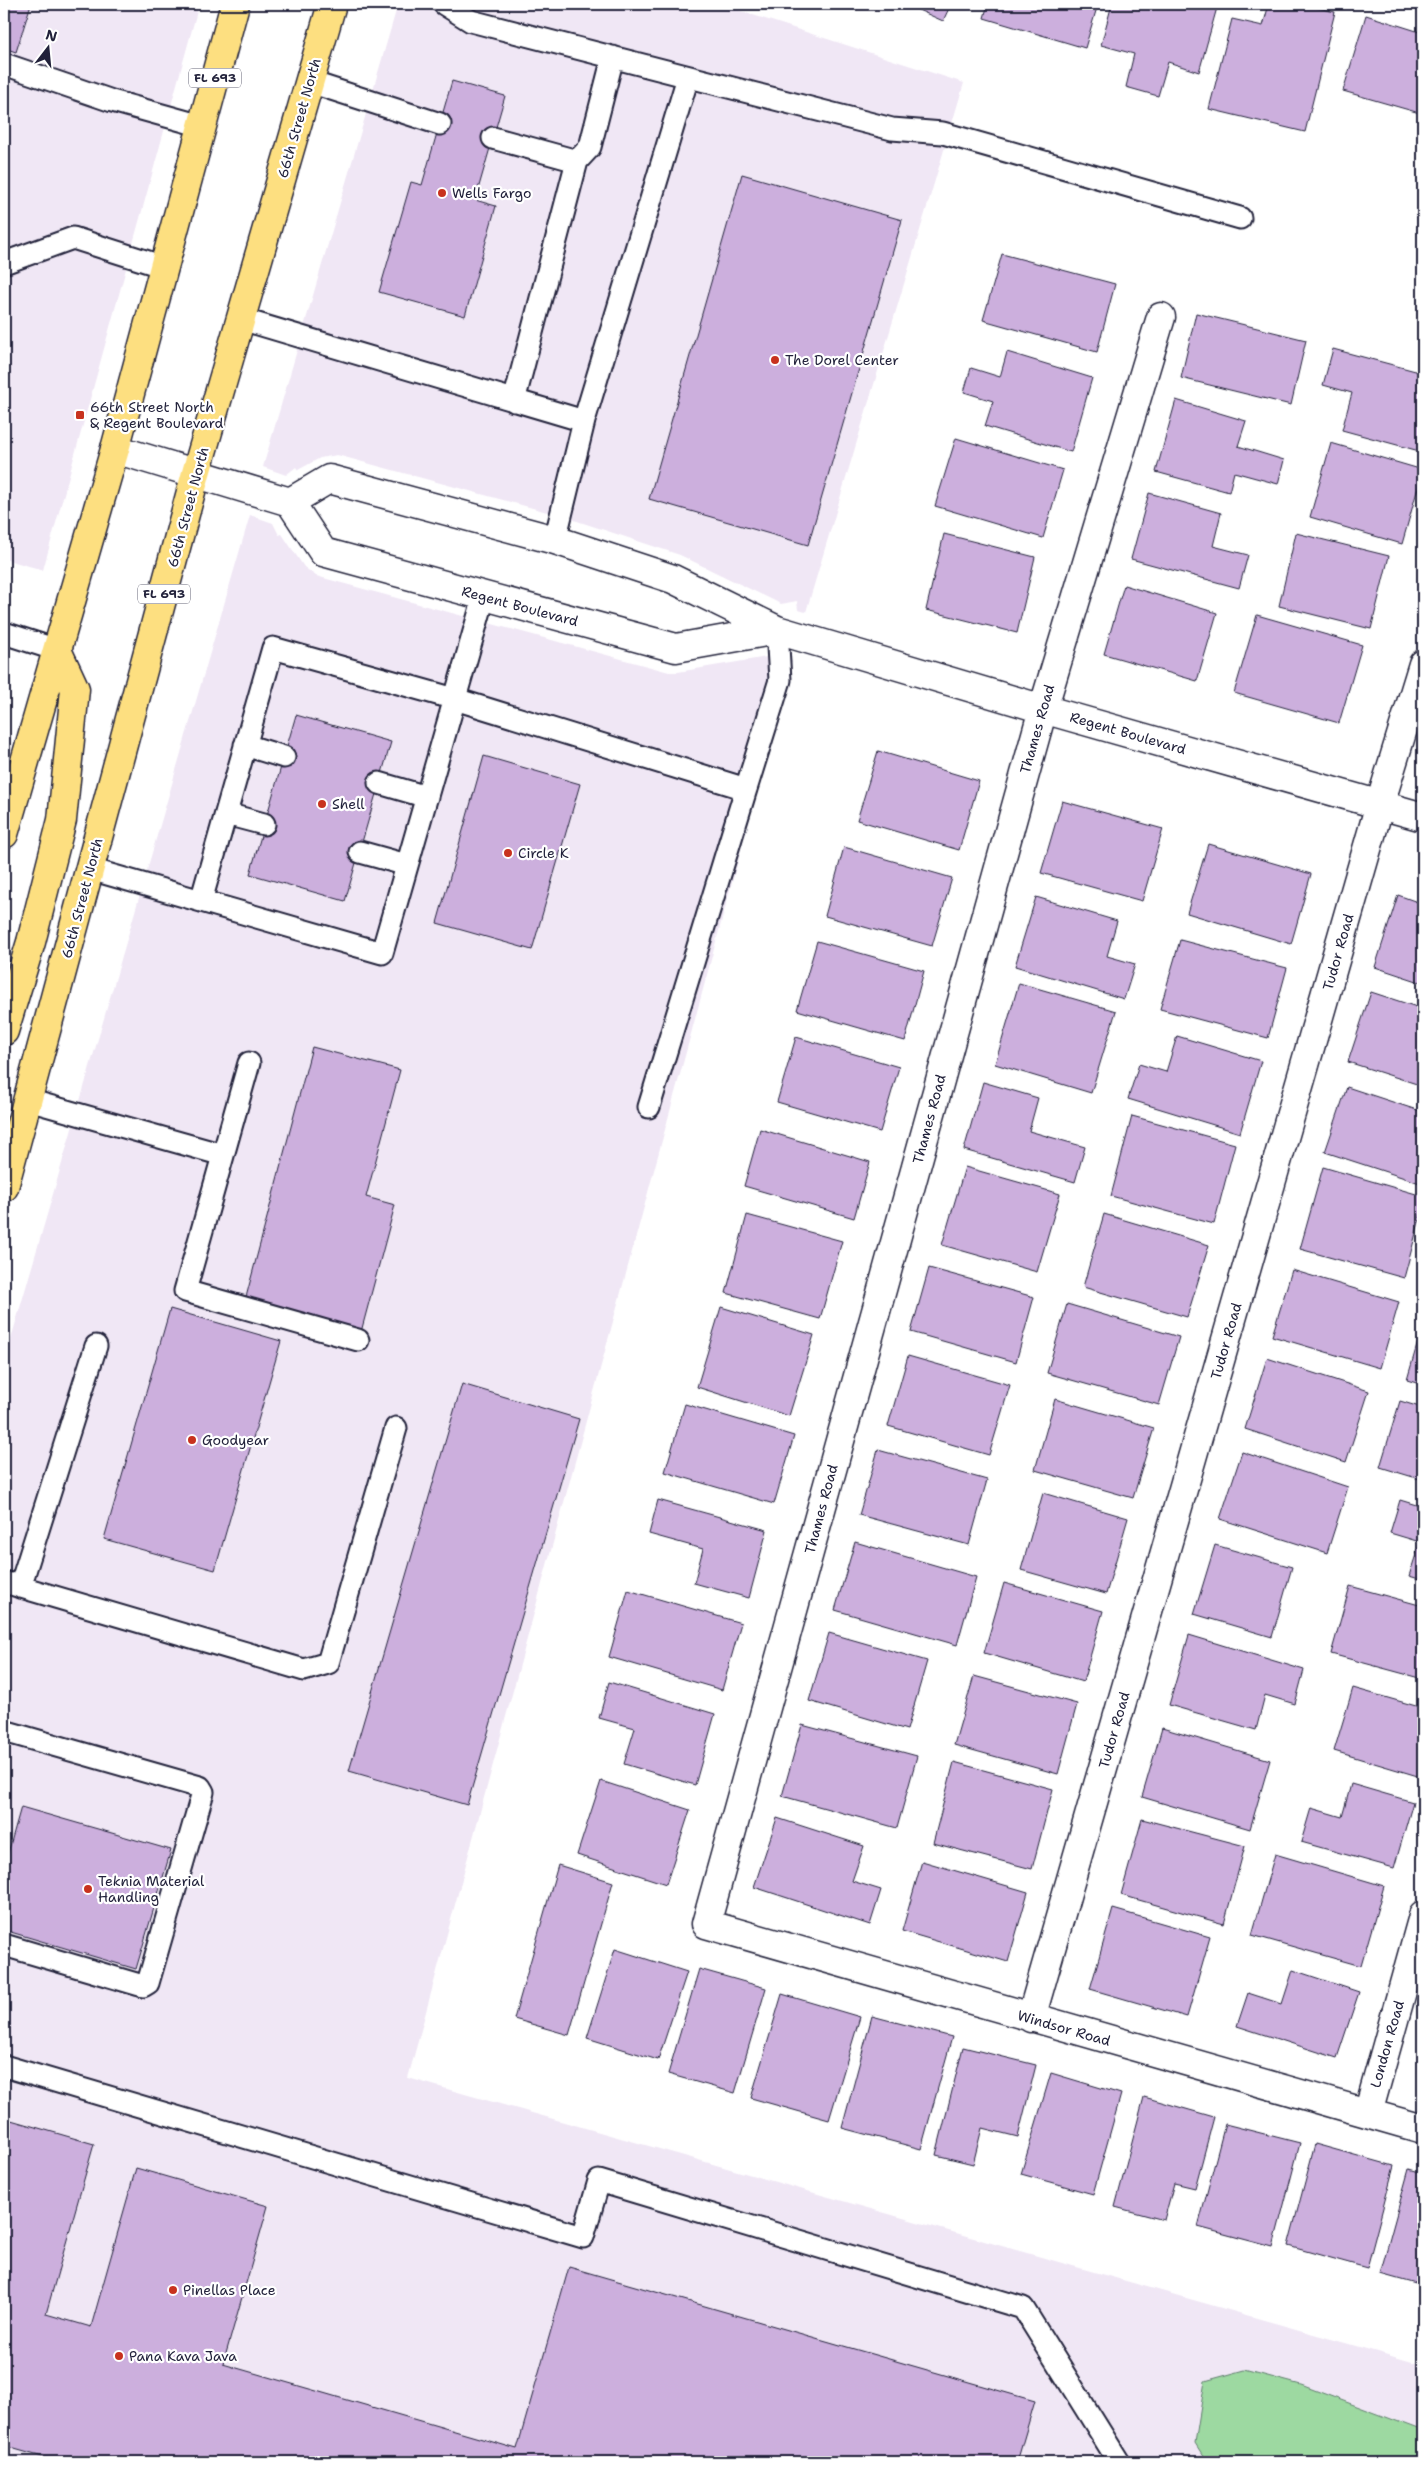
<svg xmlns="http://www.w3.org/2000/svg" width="1427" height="2466" font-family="'Shantell Sans',sans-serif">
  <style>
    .built { fill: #f0e7f5 }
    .green { fill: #9dd9a1; stroke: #607e6e }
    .building { fill: #ccafdd; stroke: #22223b }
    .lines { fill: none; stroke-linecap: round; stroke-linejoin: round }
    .lane-casing { stroke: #22223b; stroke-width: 25 }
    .street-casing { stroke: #22223b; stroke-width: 31 }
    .primary-casing { stroke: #22223b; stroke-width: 31 }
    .lane { stroke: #fff; stroke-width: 21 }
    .street { stroke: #fff; stroke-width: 28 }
    .primary { stroke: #fddf80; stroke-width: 28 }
    .poi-dot { fill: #c8321e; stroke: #fff; stroke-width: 2 }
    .labels { text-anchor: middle; stroke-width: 4.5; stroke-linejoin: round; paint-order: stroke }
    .shield { fill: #fff; stroke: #646476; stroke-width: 1 }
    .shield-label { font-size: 12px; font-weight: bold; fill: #22223b }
    .street-label { font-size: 14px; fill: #22223b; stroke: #fff }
    .poi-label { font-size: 14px; fill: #22223b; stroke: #fff; text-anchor: start }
  </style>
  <rect width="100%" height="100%" fill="#fff"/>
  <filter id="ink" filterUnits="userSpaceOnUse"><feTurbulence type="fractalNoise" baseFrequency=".02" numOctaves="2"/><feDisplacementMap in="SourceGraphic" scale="10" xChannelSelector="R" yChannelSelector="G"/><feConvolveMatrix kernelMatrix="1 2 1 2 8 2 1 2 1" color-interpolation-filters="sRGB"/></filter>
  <g filter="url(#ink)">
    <path class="built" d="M 4,4 L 199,4 L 43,570 L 4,559 Z
      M 398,4 L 719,4 L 964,83 L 806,612 L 798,610 L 797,601 L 781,604 L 680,555 L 562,516 L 337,455 L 320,458 L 298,470 L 296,467 L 286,475 L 263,467 Z
      M 250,515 L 273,523 L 279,535 L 282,534 L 304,567 L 316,576 L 669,672 L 678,672 L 773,656 L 792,661 L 408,2078 L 1423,2365 L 1423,2431 L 1301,2385 L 1245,2370 L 1195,2443 L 1207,2462 L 4,2462 L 4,1363 Z"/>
    <path class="green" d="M 1245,2370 L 1301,2385 L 1423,2431 L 1423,2462 L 1207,2462 L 1195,2443 L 1205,2381 Z"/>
    <path class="building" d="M 4,4 L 31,4 L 16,52 L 4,48 Z
      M 905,4 L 951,4 L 943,21 Z
      M 988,4 L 1098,4 L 1085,48 L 984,18 Z
      M 1112,4 L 1218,4 L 1199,72 L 1168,62 L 1158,96 L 1126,87 L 1134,54 L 1101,45 Z
      M 1269,4 L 1301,4 L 1335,12 L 1305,132 L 1209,109 L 1232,19 L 1263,26 Z
      M 1366,15 L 1423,33 L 1423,114 L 1343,91 Z
      M 452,81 L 505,96 L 475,200 L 496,206 L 465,316 L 379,292 L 411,182 L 422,185 Z
      M 742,174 L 902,220 L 808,545 L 649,499 Z
      M 1002,254 L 1115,284 L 1097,352 L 983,320 Z
      M 1196,313 L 1306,340 L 1291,405 L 1181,378 Z
      M 1333,349 L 1423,373 L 1423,452 L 1342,430 L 1352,393 L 1323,385 Z
      M 1007,352 L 1092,378 L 1071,452 L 985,426 L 993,401 L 964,392 L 971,368 L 1000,377 Z
      M 1176,400 L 1246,421 L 1238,446 L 1284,460 L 1278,484 L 1234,472 L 1229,492 L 1156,472 Z
      M 956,438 L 1063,470 L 1043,538 L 935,506 Z
      M 1331,443 L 1423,470 L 1402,544 L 1310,517 Z
      M 1149,493 L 1221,513 L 1213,546 L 1248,555 L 1239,588 L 1131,559 Z
      M 1296,533 L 1389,556 L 1371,629 L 1279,606 Z
      M 944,534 L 1035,557 L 1017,633 L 926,610 Z
      M 1124,585 L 1217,613 L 1197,681 L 1104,654 Z
      M 1257,615 L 1362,645 L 1339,723 L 1234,693 Z
      M 296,715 L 391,742 L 345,901 L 250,874 Z
      M 878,751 L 979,781 L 959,850 L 857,820 Z
      M 484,756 L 580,784 L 532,950 L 437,923 Z
      M 1062,801 L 1163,829 L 1142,901 L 1041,873 Z
      M 1208,844 L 1311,874 L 1291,944 L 1187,913 Z
      M 844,847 L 952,878 L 932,946 L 825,916 Z
      M 1398,895 L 1423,904 L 1423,983 L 1375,967 Z
      M 1036,897 L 1117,921 L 1107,956 L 1135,964 L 1124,999 L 1015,966 Z
      M 1180,940 L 1287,968 L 1268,1038 L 1160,1009 Z
      M 817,941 L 924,971 L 905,1041 L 797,1010 Z
      M 1019,983 L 1116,1011 L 1091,1093 L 995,1064 Z
      M 1371,992 L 1423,1009 L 1423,1086 L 1348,1062 Z
      M 1177,1036 L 1261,1061 L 1240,1133 L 1128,1099 L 1139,1064 L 1166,1072 Z
      M 796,1037 L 899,1067 L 880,1132 L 777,1102 Z
      M 312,1047 L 400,1070 L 366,1197 L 395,1205 L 361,1332 L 245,1301 Z
      M 983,1082 L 1038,1098 L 1029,1131 L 1085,1147 L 1075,1182 L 964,1150 Z
      M 1347,1087 L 1423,1112 L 1423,1184 L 1325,1152 Z
      M 1132,1116 L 1235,1144 L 1214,1224 L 1111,1196 Z
      M 760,1129 L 870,1162 L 854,1218 L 744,1186 Z
      M 965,1167 L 1060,1194 L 1037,1272 L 942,1245 Z
      M 1323,1167 L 1423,1196 L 1423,1207 L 1404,1278 L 1300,1249 Z
      M 1104,1214 L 1209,1245 L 1187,1317 L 1083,1287 Z
      M 747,1215 L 842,1241 L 820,1319 L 726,1293 Z
      M 929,1268 L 1034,1297 L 1016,1362 L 911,1332 Z
      M 1292,1270 L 1399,1302 L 1380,1368 L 1272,1336 Z
      M 1067,1304 L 1179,1337 L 1159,1405 L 1047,1373 Z
      M 721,1307 L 814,1335 L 789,1416 L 697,1387 Z
      M 170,1309 L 281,1341 L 215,1570 L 104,1539 Z
      M 1423,1324 L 1423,1385 L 1407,1380 Z
      M 908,1356 L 1010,1385 L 989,1455 L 888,1426 Z
      M 1267,1358 L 1369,1391 L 1346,1462 L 1245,1429 Z
      M 462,1384 L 579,1419 L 467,1805 L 349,1771 Z
      M 1055,1399 L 1154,1428 L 1133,1498 L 1035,1470 Z
      M 1400,1401 L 1423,1408 L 1423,1480 L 1380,1467 Z
      M 685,1404 L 794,1436 L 774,1504 L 665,1472 Z
      M 878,1450 L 987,1480 L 969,1545 L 859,1515 Z
      M 1242,1452 L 1348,1487 L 1327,1553 L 1220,1519 Z
      M 1043,1493 L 1128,1518 L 1106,1594 L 1021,1570 Z
      M 658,1500 L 767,1530 L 749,1598 L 694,1583 L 703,1549 L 649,1534 Z
      M 1400,1500 L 1423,1507 L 1423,1580 L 1409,1576 L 1420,1542 L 1390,1533 Z
      M 855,1542 L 976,1577 L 957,1645 L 835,1610 Z
      M 1215,1545 L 1292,1567 L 1272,1637 L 1194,1614 Z
      M 1004,1583 L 1103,1611 L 1083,1682 L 984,1653 Z
      M 1350,1586 L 1423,1606 L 1423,1679 L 1331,1654 Z
      M 628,1590 L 741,1623 L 722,1690 L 609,1657 Z
      M 829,1633 L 927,1661 L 907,1730 L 809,1701 Z
      M 1189,1635 L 1304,1670 L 1295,1704 L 1265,1695 L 1256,1730 L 1169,1705 Z
      M 974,1676 L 1077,1704 L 1058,1774 L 954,1745 Z
      M 609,1682 L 715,1714 L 695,1785 L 624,1764 L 635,1728 L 599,1718 Z
      M 1353,1688 L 1423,1708 L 1423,1770 L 1421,1777 L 1334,1751 Z
      M 802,1725 L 917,1756 L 897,1828 L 782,1796 Z
      M 1162,1728 L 1270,1760 L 1250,1829 L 1142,1797 Z
      M 954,1762 L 1053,1789 L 1032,1869 L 933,1843 Z
      M 601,1781 L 690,1810 L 666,1884 L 577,1855 Z
      M 1351,1784 L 1413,1802 L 1394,1868 L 1301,1842 L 1311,1808 L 1342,1817 Z
      M 21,1807 L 171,1850 L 136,1969 L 4,1930 L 4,1867 Z
      M 777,1818 L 864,1846 L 852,1881 L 881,1890 L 870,1925 L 754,1887 Z
      M 1142,1819 L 1245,1846 L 1224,1924 L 1121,1895 Z
      M 1275,1854 L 1384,1886 L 1361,1966 L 1252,1935 Z
      M 922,1861 L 1028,1892 L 1008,1962 L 902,1931 Z
      M 558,1865 L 613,1882 L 569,2035 L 514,2019 Z
      M 1113,1909 L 1210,1937 L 1187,2017 L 1090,1989 Z
      M 615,1949 L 687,1972 L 658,2060 L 587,2038 Z
      M 699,1969 L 766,1988 L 735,2093 L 668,2074 Z
      M 1293,1970 L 1359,1992 L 1337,2058 L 1237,2026 L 1248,1993 L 1282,2004 Z
      M 782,1994 L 860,2017 L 829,2120 L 751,2098 Z
      M 872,2016 L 952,2037 L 921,2149 L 842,2128 Z
      M 963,2047 L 1036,2065 L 1018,2137 L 982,2128 L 973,2164 L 936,2155 Z
      M 1051,2073 L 1121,2094 L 1093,2194 L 1021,2174 Z
      M 1144,2097 L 1214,2117 L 1195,2188 L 1174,2183 L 1164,2220 L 1115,2207 Z
      M 4,2118 L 94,2144 L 46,2314 L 91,2327 L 136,2168 L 268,2206 L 223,2364 L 517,2449 L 569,2267 L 1035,2401 L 1017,2462 L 60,2462 L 4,2446 Z
      M 1225,2124 L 1300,2143 L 1273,2247 L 1198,2227 Z
      M 1315,2144 L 1394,2166 L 1367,2268 L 1288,2246 Z
      M 1409,2169 L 1423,2173 L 1423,2286 L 1380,2274 Z"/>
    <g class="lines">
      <defs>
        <path id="lane" d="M 444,4 L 471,21 L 892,129 L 943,133 L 1240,218
          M 4,64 L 112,101 L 202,126
          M 310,82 L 440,124
          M 493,138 L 577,161
          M 4,263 L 73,238 L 164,267
          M 241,319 L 584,421 L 555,540
          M 514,401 L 577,161 L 590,147 L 613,57
          M 584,421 L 688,77
          M 4,633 L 57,650
          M 245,745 L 284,757
          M 379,783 L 427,797
          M 226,814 L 264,824
          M 360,852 L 407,865
          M 90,869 L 382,953 L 484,597
          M 201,901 L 273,648 L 455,699 L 746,789 L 780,680 L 777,630
          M 249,1063 L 185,1291 L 358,1340
          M 28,1100 L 223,1155
          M 649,1107 L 746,789
          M 4,1582 L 304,1670 L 328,1663 L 396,1428
          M 20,1587 L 96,1346
          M 4,1731 L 200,1787 L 203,1792 L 148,1983 L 143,1986 L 4,1945
          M 4,2066 L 583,2237 L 599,2181 L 1023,2308 L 1119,2462"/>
        <path id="street" d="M 1161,317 L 1043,709 L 706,1924 L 1423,2129
          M 115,449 L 290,502 L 323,552 L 676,648 L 777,630
          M 290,502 L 329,479 L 555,540 L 673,579 L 777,630 L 1043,709 L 1423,817
          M 1031,2018 L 1380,804 L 1423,664
          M 1368,2113 L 1423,1916"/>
        <path id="primary" d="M 4,834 L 115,449 L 235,4
          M 4,1031 L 31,942 L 62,820 L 75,689 L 57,650
          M 4,1187 L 196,473 L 332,4"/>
      </defs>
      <use href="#lane" class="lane-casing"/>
      <use href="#street" class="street-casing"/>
      <use href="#primary" class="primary-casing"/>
      <use href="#lane" class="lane"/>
      <use href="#street" class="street"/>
      <use href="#primary" class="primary"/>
    </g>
  </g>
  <g class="poi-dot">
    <circle cx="442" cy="193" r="5"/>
    <circle cx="775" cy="360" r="5"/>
    <rect x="75" y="410" width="10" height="10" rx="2.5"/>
    <circle cx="322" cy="804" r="5"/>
    <circle cx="508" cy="853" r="5"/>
    <circle cx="192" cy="1440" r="5"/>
    <circle cx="88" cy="1889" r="5"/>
    <circle cx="173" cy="2290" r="5"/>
    <circle cx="119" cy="2356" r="5"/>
  </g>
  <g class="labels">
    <g class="shield">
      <rect x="189" y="68.5" width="52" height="19" rx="4"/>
      <rect x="138" y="584.5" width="52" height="19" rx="4"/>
    </g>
    <g class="shield-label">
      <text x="215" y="82">FL 693</text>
      <text x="164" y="598">FL 693</text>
    </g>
    <g class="street-label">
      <text transform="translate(299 118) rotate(-74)" y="5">66th Street North</text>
      <text transform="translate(188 507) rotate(-75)" y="5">66th Street North</text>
      <text transform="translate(520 606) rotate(15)" y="5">Regent Boulevard</text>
      <text transform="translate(1037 729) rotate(-74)" y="5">Thames Road</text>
      <text transform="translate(1128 733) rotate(16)" y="5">Regent Boulevard</text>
      <text transform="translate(82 898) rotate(-75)" y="5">66th Street North</text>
      <text transform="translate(1338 952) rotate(-74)" y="5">Tudor Road</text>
      <text transform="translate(929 1119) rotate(-75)" y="5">Thames Road</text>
      <text transform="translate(1226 1341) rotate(-74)" y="5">Tudor Road</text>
      <text transform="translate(821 1509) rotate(-75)" y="5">Thames Road</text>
      <text transform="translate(1114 1730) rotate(-74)" y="5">Tudor Road</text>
      <text transform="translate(1064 2028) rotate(16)" y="5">Windsor Road</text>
      <text transform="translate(1387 2044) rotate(-74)" y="5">London Road</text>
    </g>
    <g class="poi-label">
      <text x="452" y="198">Wells Fargo</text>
      <text x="785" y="365">The Dorel Center</text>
      <text x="90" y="412">66th Street North<tspan x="90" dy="16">&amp; Regent Boulevard</tspan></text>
      <text x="332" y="809">Shell</text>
      <text x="518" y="858">Circle K</text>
      <text x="202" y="1445">Goodyear</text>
      <text x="98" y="1886">Teknia Material<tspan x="98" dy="16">Handling</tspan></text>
      <text x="183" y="2295">Pinellas Place</text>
      <text x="129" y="2361">Pana Kava Java</text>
    </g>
  </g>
  <rect width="1427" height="2466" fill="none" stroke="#fff" stroke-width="20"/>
  <rect x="10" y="10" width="1407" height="2446" fill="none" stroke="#22223b" stroke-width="2" filter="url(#ink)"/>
  <g transform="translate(48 48) rotate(16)" stroke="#ffffff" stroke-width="4" paint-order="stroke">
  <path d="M0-4L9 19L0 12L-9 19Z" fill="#22223b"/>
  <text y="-8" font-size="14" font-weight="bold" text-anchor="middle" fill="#22223b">N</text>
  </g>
</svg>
